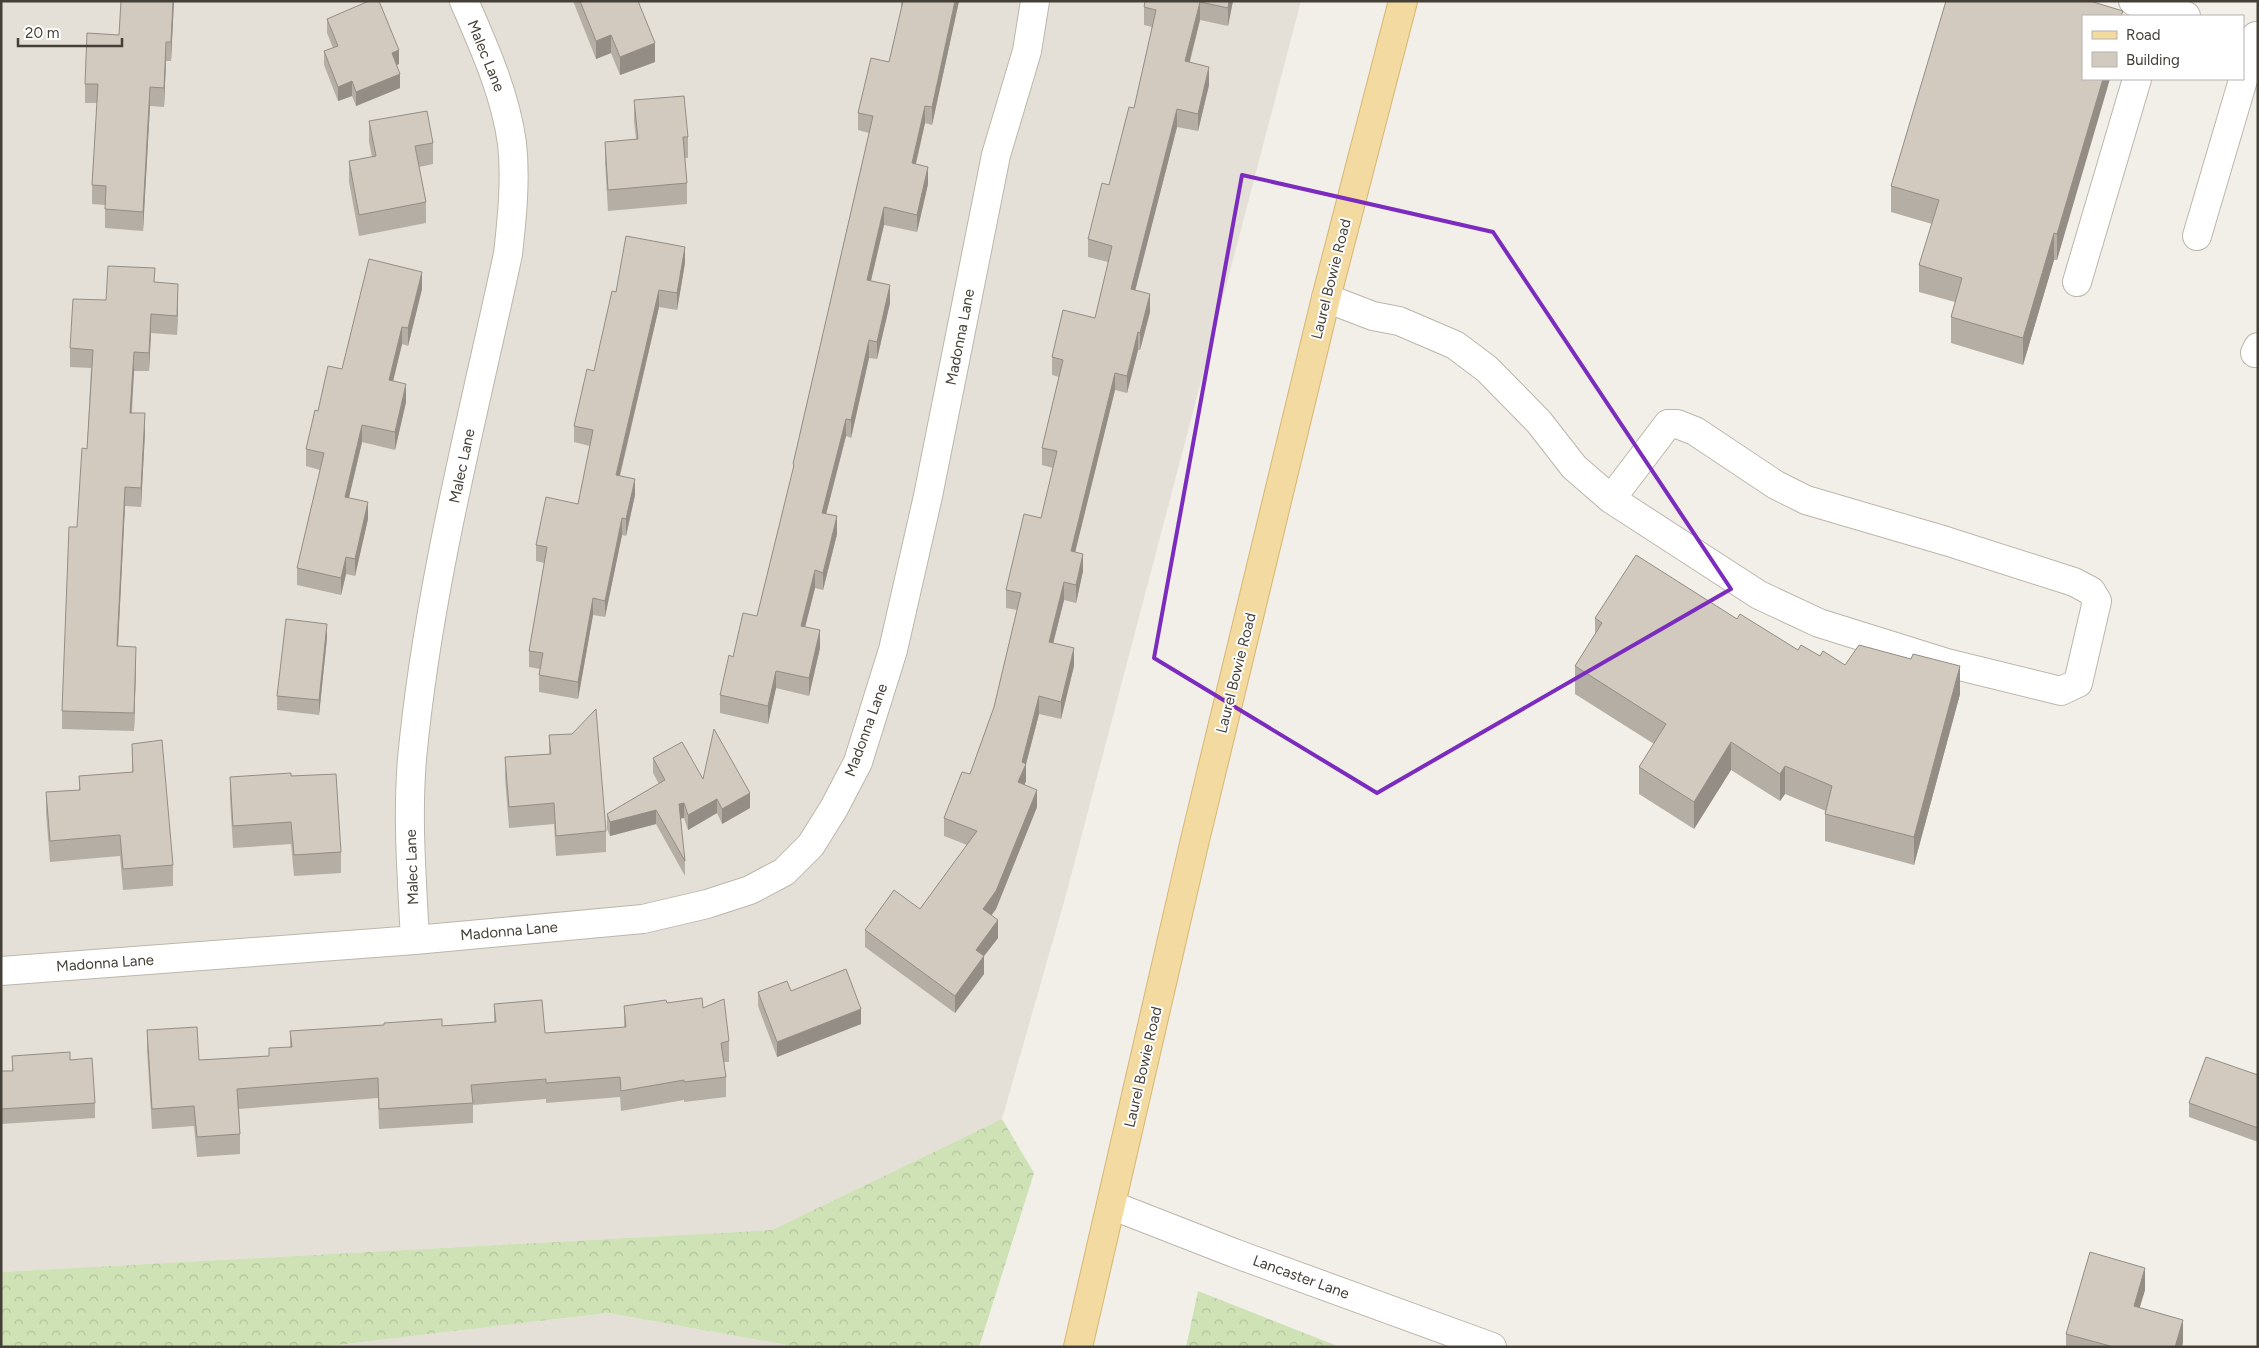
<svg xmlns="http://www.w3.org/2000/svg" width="2259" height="1348" font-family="Figtree,sans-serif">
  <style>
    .residential { fill: #e5e0d7 }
    .forest { fill: url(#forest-crowns) }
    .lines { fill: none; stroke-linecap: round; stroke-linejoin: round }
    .minor-casing { stroke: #bcb6ab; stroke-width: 30 }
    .major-casing { stroke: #d6b672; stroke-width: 30 }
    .minor { stroke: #fff; stroke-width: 28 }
    .major { stroke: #f3daa0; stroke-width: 28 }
    .wall { fill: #b5aea4 }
    .shaded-wall { fill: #938d86 }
    .building { fill: #d2cabf; stroke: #938d86 }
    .marked { fill: none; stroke: #7b2cbf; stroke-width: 4; stroke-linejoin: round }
    .labels { text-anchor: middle; stroke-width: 4; stroke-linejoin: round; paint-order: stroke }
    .street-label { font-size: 15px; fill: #443f37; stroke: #fff }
  </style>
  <defs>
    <pattern id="forest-crowns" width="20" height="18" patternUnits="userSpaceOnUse" patternTransform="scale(1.25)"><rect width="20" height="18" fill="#cee2b5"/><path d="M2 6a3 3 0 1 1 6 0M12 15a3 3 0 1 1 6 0" fill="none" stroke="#b2c39c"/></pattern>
  </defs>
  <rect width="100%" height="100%" fill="#f2efe8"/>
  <path class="residential" d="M 1,1 L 1301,1 L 1066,895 L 1002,1119 L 772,1230 L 1,1272 Z
    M 608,1313 L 798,1347 L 321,1347 Z"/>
  <path class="forest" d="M 1002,1119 L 1034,1173 L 979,1347 L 798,1347 L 608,1313 L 321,1347 L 1,1347 L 1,1272 L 772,1230 Z
    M 1198,1291 L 1340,1347 L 1186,1347 Z"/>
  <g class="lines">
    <defs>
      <path id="minor" d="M 2133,1 L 2186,16
        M 2197,236 L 2256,36
        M 2077,282 L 2137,79
        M 1326,298 L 1373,316 L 1399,321 L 1455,345 L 1487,369 L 1539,422 L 1574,467 L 1611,499 L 1759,595 L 1819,623 L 1947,663 L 2061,691 L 2078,683 L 2097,601 L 2091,591 L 2074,582 L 1946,541 L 1806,500 L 1776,485 L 1695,431 L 1677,424 L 1668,424 L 1611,499
        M 2255,353 L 2258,347
        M 415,940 C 412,880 407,819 412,759 C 428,589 472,421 508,254 C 512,218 516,179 512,143 C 505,93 484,47 464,1
        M 1,971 L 415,940 L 643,919 L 707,904 L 750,890 L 784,872 L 811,845 L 834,808 L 858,762 L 893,650 L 928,496 L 996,155 L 1027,51 L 1035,1
        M 1111,1205 L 1234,1253 L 1492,1347"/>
      <path id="major" d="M 1078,1347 L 1194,844 L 1326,298 L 1403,1"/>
    </defs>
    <use href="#minor" class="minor-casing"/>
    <use href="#major" class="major-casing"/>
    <use href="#minor" class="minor"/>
    <use href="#major" class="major"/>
  </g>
  <path class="wall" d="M 174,1 L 171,61 L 166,61 L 164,107 L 150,106 L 143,231 L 105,228 L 105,205 L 92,204 L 92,185 L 97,103 L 85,103 L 85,84 L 119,35 Z
    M 573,1 L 638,1 L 655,62 L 620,75 L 611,53 L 596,59 Z
    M 901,1 L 959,1 L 932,125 L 925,123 L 916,164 L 928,184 L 917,232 L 884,225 L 871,281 L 890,303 L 877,359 L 869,358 L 851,438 L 846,436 L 826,514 L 837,534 L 823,590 L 815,588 L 805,627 L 820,648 L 809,696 L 776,688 L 768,724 L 720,713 L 720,695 L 733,657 L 757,616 L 793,472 L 793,464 L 869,133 L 858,130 L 858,113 L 889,62 L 901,10 Z
    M 1145,1 L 1233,1 L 1228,26 L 1200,20 L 1190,62 L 1209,85 L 1198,131 L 1177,127 L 1135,290 L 1150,312 L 1140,350 L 1138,350 L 1127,393 L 1115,390 L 1075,552 L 1083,571 L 1076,603 L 1064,600 L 1053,643 L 1074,666 L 1061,719 L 1039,714 L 1026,764 L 1026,781 L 1024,785 L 1037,807 L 996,909 L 991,915 L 998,938 L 984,956 L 984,974 L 955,1013 L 865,947 L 865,930 L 920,909 L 967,845 L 944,836 L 944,818 L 970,774 L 994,707 L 1017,610 L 1006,608 L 1006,590 L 1041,518 L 1053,468 L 1042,465 L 1042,448 L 1059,377 L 1052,375 L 1052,357 L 1095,318 L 1108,262 L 1088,257 L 1088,239 L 1109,185 L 1134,108 L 1152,27 L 1144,25 L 1144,7 Z
    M 2123,16 L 2057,260 L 2054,260 L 2023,365 L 1951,343 L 1951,317 L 1955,302 L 1919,292 L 1919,265 L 1932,224 L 1891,212 L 1891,186 Z
    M 327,19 L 399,64 L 397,65 L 400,88 L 356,106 L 352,96 L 338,101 L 324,65 L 324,51 L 333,48 L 327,33 Z
    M 634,100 L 688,137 L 688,158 L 685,158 L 687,183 L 687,204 L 608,211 L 605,163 L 605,142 L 636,139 L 634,121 Z
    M 369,121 L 433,143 L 433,164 L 419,167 L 426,202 L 426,223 L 359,236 L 349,182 L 349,161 L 372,157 L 369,142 Z
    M 685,263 L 677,310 L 659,307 L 620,476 L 635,495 L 626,536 L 622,535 L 605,617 L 593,615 L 578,699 L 539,692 L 539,675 L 540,669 L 529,667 L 529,651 L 544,563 L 536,561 L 536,545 L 578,504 L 590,446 L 574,442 L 574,426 L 594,371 L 616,292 Z
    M 155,282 L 178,302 L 177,335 L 151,333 L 149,371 L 134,371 L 132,413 L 145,432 L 141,507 L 125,506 L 118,646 L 136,665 L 134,731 L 62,729 L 62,711 L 77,527 L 87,449 L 91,368 L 70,367 L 70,348 L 106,300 Z
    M 422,289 L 408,346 L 402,344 L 393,381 L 406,402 L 395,450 L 362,442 L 349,498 L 368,519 L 355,576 L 346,574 L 341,595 L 297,585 L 297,568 L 320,470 L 306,466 L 306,449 L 318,411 L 342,369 Z
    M 1595,618 L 1737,619 L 1798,650 L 1820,656 L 1845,665 L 1911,659 L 1960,694 L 1914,865 L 1825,841 L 1825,814 L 1826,811 L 1785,794 L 1780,801 L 1731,770 L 1694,829 L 1639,794 L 1639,767 L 1654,744 L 1575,694 L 1575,666 L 1595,634 Z
    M 327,638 L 319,715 L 277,710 L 277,696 Z
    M 549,735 L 606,831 L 606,852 L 556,856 L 554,824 L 509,828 L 505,778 L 505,757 L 549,754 Z
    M 132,744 L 173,865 L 173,886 L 123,890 L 120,856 L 50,862 L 46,813 L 46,792 L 79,790 L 79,776 L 132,772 Z
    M 653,758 L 703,779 L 750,808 L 722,824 L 717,813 L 688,830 L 684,818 L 680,818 L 685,861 L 685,876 L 656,824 L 610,836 L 607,829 L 607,814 L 659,784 L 653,773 Z
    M 291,776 L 341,852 L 341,873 L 294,876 L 291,844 L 233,848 L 230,799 L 230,777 Z
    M 791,991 L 861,1024 L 777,1057 L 758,1006 L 758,992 Z
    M 667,1003 L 703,1008 L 729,1041 L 729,1062 L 724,1062 L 726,1077 L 726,1097 L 684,1102 L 684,1100 L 621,1111 L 620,1097 L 546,1103 L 546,1099 L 473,1105 L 473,1123 L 379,1129 L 378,1098 L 239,1109 L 240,1134 L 240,1154 L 197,1157 L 194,1126 L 152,1129 L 147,1050 L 147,1030 L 199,1060 L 269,1056 L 290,1047 L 290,1031 L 442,1026 L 494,1022 L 494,1004 L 545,1033 L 624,1027 L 624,1006 Z
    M 12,1056 L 70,1060 L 95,1103 L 95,1118 L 1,1124 L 1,1071 L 12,1071 Z
    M 2258,1075 L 2258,1142 L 2189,1117 L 2189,1103 Z
    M 2145,1290 L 2139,1308 L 2183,1342 L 2182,1347 L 2066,1347 L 2066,1334 Z"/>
  <path class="shaded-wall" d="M 173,1 L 174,1 L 171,61 L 171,42 Z
    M 955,1 L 959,1 L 932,125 L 932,107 Z
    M 1229,1 L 1233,1 L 1228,26 L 1228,8 Z
    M 1200,2 L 1200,20 L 1185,79 L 1185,61 Z
    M 611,35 L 611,53 L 596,59 L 596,41 Z
    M 166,42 L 166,61 L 164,107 L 164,88 Z
    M 655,43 L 655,62 L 620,75 L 620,57 Z
    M 399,50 L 399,64 L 392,67 L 392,53 Z
    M 1209,67 L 1209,85 L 1198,131 L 1198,114 Z
    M 400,74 L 400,88 L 356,106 L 356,92 Z
    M 2103,79 L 2110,79 L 2057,260 L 2057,234 Z
    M 352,81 L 352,96 L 338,101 L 338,87 Z
    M 150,87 L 150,106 L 143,231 L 143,212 Z
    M 925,106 L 925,123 L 912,180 L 912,163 Z
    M 1177,109 L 1177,127 L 1131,307 L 1131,289 Z
    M 928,167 L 928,184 L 917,232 L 917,215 Z
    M 884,207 L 884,225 L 867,297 L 867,280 Z
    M 2054,233 L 2054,260 L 2023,365 L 2023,338 Z
    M 685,247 L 685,263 L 677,310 L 677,293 Z
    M 422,272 L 422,289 L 408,346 L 408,328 Z
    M 178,284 L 178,302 L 177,335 L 177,316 Z
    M 890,285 L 890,303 L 877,359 L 877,342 Z
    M 659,290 L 659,307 L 616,491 L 616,475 Z
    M 1150,294 L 1150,312 L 1140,350 L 1140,333 Z
    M 151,314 L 151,333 L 149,371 L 149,353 Z
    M 402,327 L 402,344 L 389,398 L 389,380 Z
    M 1138,332 L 1138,350 L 1127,393 L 1127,376 Z
    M 869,340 L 869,358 L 851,438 L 851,420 Z
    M 134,352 L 134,371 L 130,431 L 130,413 Z
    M 1115,373 L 1115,390 L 1071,569 L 1071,551 Z
    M 406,384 L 406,402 L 395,450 L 395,432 Z
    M 145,413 L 145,432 L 141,507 L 141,488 Z
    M 846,419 L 846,436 L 822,530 L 822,513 Z
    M 362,425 L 362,442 L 345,514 L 345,497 Z
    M 635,479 L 635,495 L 626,536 L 626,519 Z
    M 125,487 L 125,506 L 117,664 L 117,646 Z
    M 368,502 L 368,519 L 355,576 L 355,559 Z
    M 837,516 L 837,534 L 823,590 L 823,573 Z
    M 622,518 L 622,535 L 605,617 L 605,601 Z
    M 1083,554 L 1083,571 L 1076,603 L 1076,585 Z
    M 346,557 L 346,574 L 341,595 L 341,578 Z
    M 815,570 L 815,588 L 801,643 L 801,626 Z
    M 1064,582 L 1064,600 L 1049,660 L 1049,642 Z
    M 593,598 L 593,615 L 578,699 L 578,682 Z
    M 327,624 L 327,638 L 319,715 L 319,700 Z
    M 820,630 L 820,648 L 809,696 L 809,678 Z
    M 136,647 L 136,665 L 134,731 L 134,713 Z
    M 1074,648 L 1074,666 L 1061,719 L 1061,702 Z
    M 1960,666 L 1960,694 L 1914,865 L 1914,837 Z
    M 776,671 L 776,688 L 768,724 L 768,706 Z
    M 1039,696 L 1039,714 L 1026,764 L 1026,781 L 1018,800 L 1018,782 L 1022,762 Z
    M 1731,742 L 1731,770 L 1694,829 L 1694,802 Z
    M 1785,766 L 1785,794 L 1780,801 L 1780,774 Z
    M 1037,790 L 1037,807 L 996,909 L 983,927 L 983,909 Z
    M 750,793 L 750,808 L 722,824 L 722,809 Z
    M 717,799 L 717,813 L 688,830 L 688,815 Z
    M 684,803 L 684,818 L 679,819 L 679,804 Z
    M 656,810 L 656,824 L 610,836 L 610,822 Z
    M 998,920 L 998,938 L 984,956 L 984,974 L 955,1013 L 955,996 L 976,950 Z
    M 861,1009 L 861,1024 L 777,1057 L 777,1042 Z
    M 2145,1268 L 2145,1290 L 2134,1327 L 2134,1306 Z
    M 2183,1320 L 2183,1342 L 2182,1347 L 2175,1347 Z"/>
  <path class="building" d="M 121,1 L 173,1 L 171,42 L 166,42 L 164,88 L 150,87 L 143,212 L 105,209 L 106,186 L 92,185 L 98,84 L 85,84 L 87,33 L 119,35 Z
    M 369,1 L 379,1 L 399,50 L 392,53 L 400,74 L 356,92 L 352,81 L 338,87 L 324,51 L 338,46 L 327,19 Z
    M 580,1 L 638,1 L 655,43 L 620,57 L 611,35 L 596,41 Z
    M 903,1 L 955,1 L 932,107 L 925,106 L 912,163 L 928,167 L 917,215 L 884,207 L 867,280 L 890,285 L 877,342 L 869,340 L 851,420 L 846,419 L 822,513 L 837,516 L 823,573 L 815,570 L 801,626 L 820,630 L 809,678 L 776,671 L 768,706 L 720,695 L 729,655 L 733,657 L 743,613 L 757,616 L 794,465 L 793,464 L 873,116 L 858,113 L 871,58 L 889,62 Z
    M 1145,1 L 1229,1 L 1228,8 L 1200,2 L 1185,61 L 1209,67 L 1198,114 L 1177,109 L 1131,289 L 1150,294 L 1140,333 L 1138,332 L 1127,376 L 1115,373 L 1071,551 L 1083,554 L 1076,585 L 1064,582 L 1049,642 L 1074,648 L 1061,702 L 1039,696 L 1022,762 L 1026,764 L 1018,782 L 1037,790 L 996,891 L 983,909 L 998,920 L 976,950 L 984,956 L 955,996 L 865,930 L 894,890 L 920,909 L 977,831 L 944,818 L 962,772 L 970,774 L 994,707 L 1021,593 L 1006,590 L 1024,514 L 1041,518 L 1057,451 L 1042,448 L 1063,360 L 1052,357 L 1063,310 L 1095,318 L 1112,246 L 1088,239 L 1102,183 L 1109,185 L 1129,107 L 1134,108 L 1156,10 L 1144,7 Z
    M 1946,1 L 2090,1 L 2123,11 L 2121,16 L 2083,16 L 2083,79 L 2103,79 L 2057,234 L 2054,233 L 2023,338 L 1951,317 L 1962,278 L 1919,265 L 1939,200 L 1891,186 Z
    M 684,96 L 688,137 L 683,137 L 687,183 L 608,190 L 605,142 L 638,139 L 634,100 Z
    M 427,111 L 433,143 L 415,146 L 426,202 L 359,215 L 349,161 L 376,156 L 369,121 Z
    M 626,236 L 685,247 L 677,293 L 659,290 L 616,475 L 635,479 L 626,519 L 622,518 L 605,601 L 593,598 L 578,682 L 539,675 L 543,653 L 529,651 L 547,547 L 536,545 L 546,497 L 578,504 L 593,430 L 574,426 L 587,369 L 594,371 L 612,291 L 616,292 Z
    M 369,259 L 422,272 L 408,328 L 402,327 L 389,380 L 406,384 L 395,432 L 362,425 L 345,497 L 368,502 L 355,559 L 346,557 L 341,578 L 297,568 L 324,453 L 306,449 L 315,410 L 318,411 L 328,366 L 342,369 Z
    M 108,266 L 155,268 L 154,282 L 178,284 L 177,316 L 151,314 L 149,353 L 134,352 L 130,413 L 145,413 L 141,488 L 125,487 L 117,646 L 136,647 L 134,713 L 62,711 L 69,527 L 77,527 L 82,448 L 87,449 L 93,350 L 70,348 L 73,299 L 106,300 Z
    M 1636,555 L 1737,619 L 1740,614 L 1798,650 L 1801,645 L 1820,656 L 1823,651 L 1845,665 L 1859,645 L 1911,659 L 1913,654 L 1960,666 L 1914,837 L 1825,814 L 1832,786 L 1785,766 L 1780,774 L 1731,742 L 1694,802 L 1639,767 L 1666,724 L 1575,666 L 1602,623 L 1595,618 Z
    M 286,619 L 327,624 L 319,700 L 277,696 Z
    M 596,709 L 606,831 L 556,836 L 554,803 L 509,807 L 505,757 L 551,754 L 549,735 L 572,734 Z
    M 714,729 L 750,793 L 722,809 L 717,799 L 688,815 L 684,803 L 679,804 L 685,861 L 656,810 L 610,822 L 607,814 L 665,780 L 653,758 L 682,742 L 703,779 Z
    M 162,740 L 173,865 L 123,869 L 120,835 L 50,841 L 46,792 L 80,790 L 79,776 L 133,772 L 132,744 Z
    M 291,773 L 291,776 L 336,774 L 341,852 L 294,855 L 291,822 L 233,826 L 230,777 Z
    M 846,969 L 861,1009 L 777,1042 L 758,992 L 787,981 L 791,991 Z
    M 702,998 L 703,1008 L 724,999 L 729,1041 L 721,1043 L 726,1077 L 684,1082 L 684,1080 L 621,1091 L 620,1077 L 546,1083 L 546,1079 L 471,1085 L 473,1103 L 379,1109 L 378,1078 L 237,1089 L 240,1134 L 197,1137 L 194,1106 L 152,1109 L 147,1030 L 197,1027 L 199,1060 L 269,1056 L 269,1048 L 292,1047 L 290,1031 L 384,1025 L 384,1023 L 442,1019 L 442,1026 L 496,1022 L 494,1004 L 542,1000 L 545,1033 L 626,1027 L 624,1006 L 666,1000 L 667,1003 Z
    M 70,1052 L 70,1060 L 92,1058 L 95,1103 L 1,1109 L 1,1071 L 13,1071 L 12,1056 Z
    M 2206,1057 L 2258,1075 L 2258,1128 L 2189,1103 Z
    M 2090,1252 L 2145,1268 L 2134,1306 L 2183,1320 L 2175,1347 L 2114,1347 L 2066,1334 Z"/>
  <path class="marked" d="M 1242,175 L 1493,232 L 1731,589 L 1377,793 L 1154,658 Z"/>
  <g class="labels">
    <g class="street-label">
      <text transform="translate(486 56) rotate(68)" y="5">Malec Lane</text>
      <text transform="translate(1331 279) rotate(-76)" y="5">Laurel Bowie Road</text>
      <text transform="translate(960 337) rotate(-79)" y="5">Madonna Lane</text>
      <text transform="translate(462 466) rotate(-78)" y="5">Malec Lane</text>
      <text transform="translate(1236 673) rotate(-76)" y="5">Laurel Bowie Road</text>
      <text transform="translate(866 730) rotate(-70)" y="5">Madonna Lane</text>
      <text transform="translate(412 867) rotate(-92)" y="5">Malec Lane</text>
      <text transform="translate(509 931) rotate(-5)" y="5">Madonna Lane</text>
      <text transform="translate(105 963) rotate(-4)" y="5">Madonna Lane</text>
      <text transform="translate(1143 1067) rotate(-77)" y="5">Laurel Bowie Road</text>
      <text transform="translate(1301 1277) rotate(20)" y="5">Lancaster Lane</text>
    </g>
  </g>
  <rect width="2259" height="1348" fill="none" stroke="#443f37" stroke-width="5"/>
  <rect x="2082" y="15" width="162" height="65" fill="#ffffff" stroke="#b4b2af"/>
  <rect x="2092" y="31" width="25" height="8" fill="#f3daa0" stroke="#b4b2af"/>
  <text x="2126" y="40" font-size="15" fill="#443f37">Road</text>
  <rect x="2092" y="52" width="25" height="15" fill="#d2cabf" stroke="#b4b2af"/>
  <text x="2126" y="65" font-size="15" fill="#443f37">Building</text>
  <path d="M18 38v8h104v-8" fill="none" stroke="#443f37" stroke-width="2.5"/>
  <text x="25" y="38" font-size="15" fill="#443f37" stroke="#ffffff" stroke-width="4" paint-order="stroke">20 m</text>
</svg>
